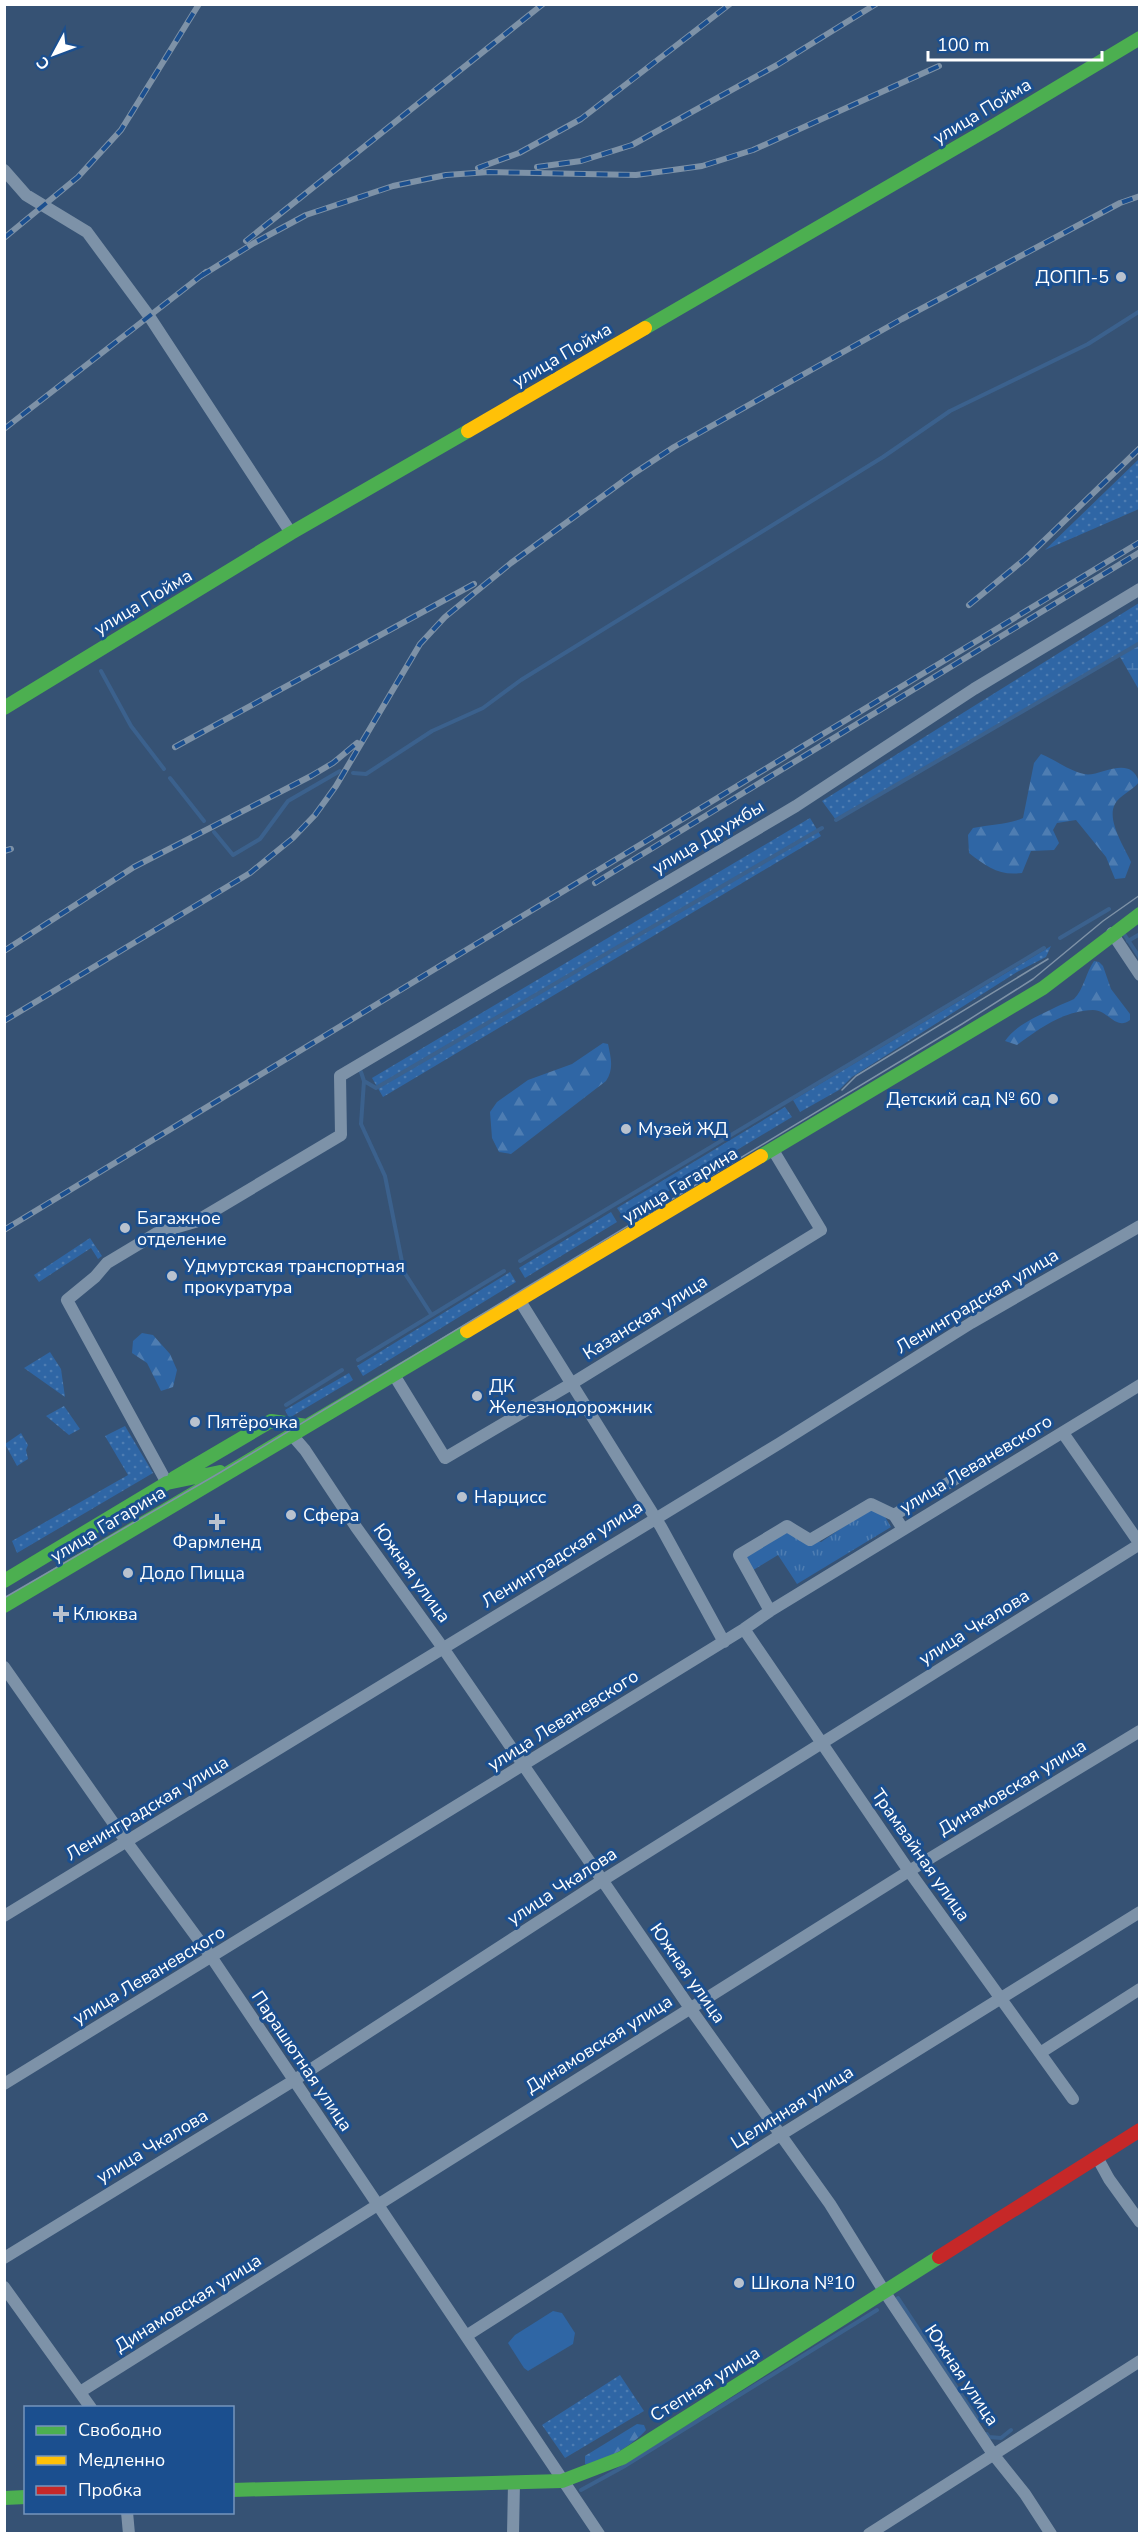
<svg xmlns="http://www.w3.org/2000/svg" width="1144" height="2538" font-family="'Nunito Sans',sans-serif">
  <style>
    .grass { fill: url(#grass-dots) }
    .forest { fill: url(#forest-firs) }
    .wetland { fill: url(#wetland-marsh) }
    .park { fill: url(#park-tufts) }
    .garden { fill: #2f66a5 }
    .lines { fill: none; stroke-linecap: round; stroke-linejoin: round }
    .stream { stroke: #3b618d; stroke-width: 4 }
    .street { stroke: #7d92a8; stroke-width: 12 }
    .fast { stroke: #4caf50; stroke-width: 14 }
    .slow { stroke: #ffc107; stroke-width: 14 }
    .jam { stroke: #c62828; stroke-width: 14 }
    .tram { stroke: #7e92a7; stroke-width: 1.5 }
    .rail-casing { stroke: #7e92a7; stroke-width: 6 }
    .rail { stroke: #1b4f8f; stroke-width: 4; stroke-dasharray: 11; stroke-linecap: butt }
    .poi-dot { fill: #b9c2ce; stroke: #1b4f8f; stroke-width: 2 }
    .labels { text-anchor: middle; stroke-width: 6; stroke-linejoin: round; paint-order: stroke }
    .street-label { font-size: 18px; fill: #fff; stroke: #1b4f8f }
    .poi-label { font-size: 18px; fill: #fff; stroke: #1b4f8f; text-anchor: start }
  </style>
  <defs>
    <pattern id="grass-dots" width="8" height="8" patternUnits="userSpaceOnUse" patternTransform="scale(1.5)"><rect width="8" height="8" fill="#2f66a5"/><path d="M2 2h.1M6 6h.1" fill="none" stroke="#4e7db2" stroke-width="1.8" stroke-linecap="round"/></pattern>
    <pattern id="forest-firs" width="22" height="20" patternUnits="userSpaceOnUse" patternTransform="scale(1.5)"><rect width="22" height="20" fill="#2f66a5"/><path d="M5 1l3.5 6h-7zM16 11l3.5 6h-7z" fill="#4e7db2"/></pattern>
    <pattern id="wetland-marsh" width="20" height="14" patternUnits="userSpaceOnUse" patternTransform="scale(1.5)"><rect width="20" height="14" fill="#2f66a5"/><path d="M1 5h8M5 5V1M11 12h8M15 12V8" fill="none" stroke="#4e7db2"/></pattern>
    <pattern id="park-tufts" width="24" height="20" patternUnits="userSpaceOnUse" patternTransform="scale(1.5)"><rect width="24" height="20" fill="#2f66a5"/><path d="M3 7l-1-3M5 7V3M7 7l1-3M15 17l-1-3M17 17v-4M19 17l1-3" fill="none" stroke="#4e7db2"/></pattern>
  </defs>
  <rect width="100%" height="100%" fill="#365274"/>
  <path class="grass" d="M 1139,459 L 1139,509 L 1045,550 Z
    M 1139,603 L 1139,644 L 836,820 L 822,801 Z
    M 810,818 L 821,836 L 383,1097 L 372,1078 Z
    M 1051,946 L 1046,957 L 1017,972 L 852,1077 L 839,1090 L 800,1112 L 793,1100 Z
    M 785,1107 L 792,1117 L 624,1218 L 617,1208 Z
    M 611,1212 L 617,1222 L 525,1278 L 519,1268 Z
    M 90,1238 L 102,1256 L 98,1259 L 91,1248 L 39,1282 L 34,1275 Z
    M 510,1272 L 516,1282 L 363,1376 L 357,1366 Z
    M 50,1352 L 61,1369 L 65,1397 L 24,1368 Z
    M 349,1373 L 353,1380 L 289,1418 L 285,1410 Z
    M 64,1406 L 80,1429 L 69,1435 L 46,1416 Z
    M 125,1426 L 153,1473 L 17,1553 L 12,1541 L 128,1475 L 105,1436 Z
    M 21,1433 L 28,1445 L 26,1450 L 28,1459 L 17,1466 L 5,1444 Z
    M 620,2375 L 644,2411 L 565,2458 L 542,2425 Z"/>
  <path class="forest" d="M 1041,754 C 1056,760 1067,770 1084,774 C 1099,778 1130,753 1139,782 C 1132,791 1120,795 1115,804 C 1106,820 1125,848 1131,862 L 1125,878 L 1115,879 L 1106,857 L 1076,820 L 1057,823 L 1053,830 L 1059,843 L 1054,850 L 1031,851 L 1022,873 C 999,876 987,867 969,853 L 968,835 L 973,828 C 991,824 1007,825 1023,818 L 1034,763 Z
    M 1094,961 L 1099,962 L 1103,966 L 1111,989 L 1130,1014 L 1130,1020 C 1116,1031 1108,1010 1093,1010 C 1063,1011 1040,1028 1017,1045 L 1005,1041 C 1017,1024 1038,1016 1056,1007 C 1061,1004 1069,1002 1074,999 C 1084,989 1086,972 1094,961 Z
    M 603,1043 L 608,1044 C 611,1058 614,1069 606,1081 L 511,1154 L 499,1152 L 492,1138 L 490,1112 L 497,1102 L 528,1080 L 572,1064 Z
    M 142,1333 L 153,1335 L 170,1354 L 177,1370 L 173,1387 L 161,1391 L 147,1363 L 132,1353 L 133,1341 Z
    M 637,2424 L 644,2425 L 646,2430 C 635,2443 603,2464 585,2464 L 585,2456 Z"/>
  <path class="wetland" d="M 1139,643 L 1139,690 L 1119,655 Z"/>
  <path class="park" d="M 871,1508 L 884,1515 L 891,1527 L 797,1584 L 778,1555 L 750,1572 L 743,1558 L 789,1530 L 821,1542 Z"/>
  <path class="garden" d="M 553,2311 L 562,2313 L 575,2333 L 573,2344 L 528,2371 L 524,2368 L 508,2343 L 515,2335 Z"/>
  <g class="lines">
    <path class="stream" d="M 101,671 L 131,726 L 164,769
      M 353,773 L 366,774 L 432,731 L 483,708 L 521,680 L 883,457 L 950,411 L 1088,344 L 1140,311
      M 170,778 L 204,821
      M 836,820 L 1140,643
      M 214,832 L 233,855 L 260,839 L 288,801 L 340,771
      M 1124,934 L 1140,958
      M 1060,938 L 1109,909
      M 1128,941 L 1140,934
      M 361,1072 L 364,1081 L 376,1088 L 822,828
      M 364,1081 L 361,1124 L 385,1176 L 404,1272 L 431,1314
      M 520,1261 L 1044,948
      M 358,1360 L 504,1271
      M 286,1405 L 342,1370
      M 898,2298 L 978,2420
      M 987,2434 L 989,2437 L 1001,2438 L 1011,2430
      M 581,2490 L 623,2467 L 877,2310"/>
    <path class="street" d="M 4,170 L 26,195 L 87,232 L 149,316 L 291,533
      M 1112,933 L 1140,975
      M 520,1301 L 661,1527 L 724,1642
      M 394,1375 L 445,1458 L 571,1384 L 821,1230 L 773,1150
      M 1063,1433 L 1140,1544
      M 292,1435 L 305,1450 L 356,1527 L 443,1648 L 690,2008 L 830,2204 L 884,2291 L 993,2454 L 1025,2494 L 1051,2534
      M 167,1483 L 67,1300 L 95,1277 L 107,1263 L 157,1233 L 195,1222 L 341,1135 L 340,1076 L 796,806 L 974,689 L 1140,589
      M 894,1515 L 955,1479
      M 770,1611 L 739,1555 L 787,1526 L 810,1540 L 871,1504 L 894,1515 L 903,1529
      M 744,1629 L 909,1871 L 1073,2099
      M 4,1667 L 126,1841 L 212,1958 L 599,2534
      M 4,1916 L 780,1443 L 971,1323 L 1140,1226
      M 1040,2053 L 1140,1989
      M 4,2084 L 744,1629 L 770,1611 L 1140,1385
      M 1097,2157 L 1109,2179 L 1140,2222
      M 4,2258 L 293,2081 L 603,1880 L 1140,1544
      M 4,2287 L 91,2408
      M 466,2336 L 774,2139 L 1140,1912
      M 80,2392 L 909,1871 L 1140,1731
      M 127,2512 L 129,2534
      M 513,2534 L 514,2482
      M 869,2534 L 1140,2361"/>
    <path class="fast" d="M 645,328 L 995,125 L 1140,38
      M 4,708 L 291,533 L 468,431
      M 761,1156 L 1043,988 L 1140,914
      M 174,1478 L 271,1421 L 307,1426
      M 4,1581 L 167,1483 L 220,1472
      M 4,1606 L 467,1331
      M 232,2490 L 562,2481 L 622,2458 L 939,2257
      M 4,2498 L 26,2497"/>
    <path class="slow" d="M 468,431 L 645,328
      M 467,1331 L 761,1156"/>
    <path class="jam" d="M 939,2257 L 1140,2130"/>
    <path class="tram" d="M 842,1090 L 856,1076 L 1048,959
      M 4,1598 L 221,1472 L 962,1024 L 1033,979 L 1103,921 L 1140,895"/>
    <defs>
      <path id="rail" d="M 537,167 L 581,161 L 632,145 L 777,65 L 876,4
        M 478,168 L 519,153 L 581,119 L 730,4
        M 4,238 L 78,177 L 121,130 L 199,4
        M 246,241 L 543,4
        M 201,276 L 254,243 L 306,215 L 393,186 L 446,175 L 489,172 L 636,175 L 702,166 L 753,150 L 939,66
        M 4,429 L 206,272
        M 969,605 L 1025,559 L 1140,448
        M 175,747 L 474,584
        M 4,851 L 11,849
        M 595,883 L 1140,552
        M 4,951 L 134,867 L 311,776 L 333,763 L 357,743
        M 4,1021 L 250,873 L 293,838 L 315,815 L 336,786 L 420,644 L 445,617 L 511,563 L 633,474 L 674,447 L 902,319 L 1120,203 L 1140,196
        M 4,1230 L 1140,542"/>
    </defs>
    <use href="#rail" class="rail-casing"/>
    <use href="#rail" class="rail"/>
  </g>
  <g class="poi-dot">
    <circle cx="1121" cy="277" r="6"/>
    <circle cx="1053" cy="1099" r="6"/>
    <circle cx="626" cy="1129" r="6"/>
    <circle cx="125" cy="1228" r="6"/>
    <circle cx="172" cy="1276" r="6"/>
    <circle cx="477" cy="1396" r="6"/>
    <circle cx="195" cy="1422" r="6"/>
    <circle cx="462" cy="1497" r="6"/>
    <circle cx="291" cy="1515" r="6"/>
    <path d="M214 1513h6v6h6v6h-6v6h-6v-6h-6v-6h6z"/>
    <circle cx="128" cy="1573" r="6"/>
    <path d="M58 1605h6v6h6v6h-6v6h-6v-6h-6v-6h6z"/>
    <circle cx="739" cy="2283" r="6"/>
  </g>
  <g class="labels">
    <g class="street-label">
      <text transform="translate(982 111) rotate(-31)" y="6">улица Пойма</text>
      <text transform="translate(562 355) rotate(-30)" y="6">улица Пойма</text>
      <text transform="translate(143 602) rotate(-31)" y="6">улица Пойма</text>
      <text transform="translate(708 837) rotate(-31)" y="6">улица Дружбы</text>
      <text transform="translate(680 1185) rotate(-31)" y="6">улица Гагарина</text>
      <text transform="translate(977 1301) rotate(-31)" y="6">Ленинградская улица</text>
      <text transform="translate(645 1317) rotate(-32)" y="6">Казанская улица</text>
      <text transform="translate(976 1464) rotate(-31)" y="6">улица Леваневского</text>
      <text transform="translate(108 1524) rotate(-31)" y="6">улица Гагарина</text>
      <text transform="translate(562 1554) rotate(-32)" y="6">Ленинградская улица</text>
      <text transform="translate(412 1573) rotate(54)" y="6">Южная улица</text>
      <text transform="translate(974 1627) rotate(-32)" y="6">улица Чкалова</text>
      <text transform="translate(563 1720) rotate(-32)" y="6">улица Леваневского</text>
      <text transform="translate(1012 1787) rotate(-31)" y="6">Динамовская улица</text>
      <text transform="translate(147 1808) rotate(-31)" y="6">Ленинградская улица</text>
      <text transform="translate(921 1855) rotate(55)" y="6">Трамвайная улица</text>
      <text transform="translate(562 1886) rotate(-33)" y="6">улица Чкалова</text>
      <text transform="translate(688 1973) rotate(55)" y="6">Южная улица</text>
      <text transform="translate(149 1975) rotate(-31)" y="6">улица Леваневского</text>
      <text transform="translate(599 2044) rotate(-32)" y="6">Динамовская улица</text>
      <text transform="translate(302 2061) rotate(56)" y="6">Парашютная улица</text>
      <text transform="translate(792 2107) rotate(-32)" y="6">Целинная улица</text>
      <text transform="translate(152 2146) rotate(-31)" y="6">улица Чкалова</text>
      <text transform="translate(188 2303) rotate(-32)" y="6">Динамовская улица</text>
      <text transform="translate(962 2375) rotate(56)" y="6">Южная улица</text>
      <text transform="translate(705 2384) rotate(-32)" y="6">Степная улица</text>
    </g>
    <g class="poi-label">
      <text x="1109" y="283" text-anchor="end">ДОПП-5</text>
      <text x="1041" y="1105" text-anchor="end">Детский сад № 60</text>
      <text x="638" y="1135">Музей ЖД</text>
      <text x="137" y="1224">Багажное<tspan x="137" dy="21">отделение</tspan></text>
      <text x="184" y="1272">Удмуртская транспортная<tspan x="184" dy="21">прокуратура</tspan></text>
      <text x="489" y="1392">ДК<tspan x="489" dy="21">Железнодорожник</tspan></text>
      <text x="207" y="1428">Пятёрочка</text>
      <text x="474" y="1503">Нарцисс</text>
      <text x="303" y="1521">Сфера</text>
      <text x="217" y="1548" text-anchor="middle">Фармленд</text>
      <text x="140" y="1579">Додо Пицца</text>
      <text x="73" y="1620">Клюква</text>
      <text x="751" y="2289">Школа №10</text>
    </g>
  </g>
  <rect width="1144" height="2538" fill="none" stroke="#ffffff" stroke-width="12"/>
  <rect x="24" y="2406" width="210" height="108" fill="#1b4f8f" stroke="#7695bc" stroke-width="1.5"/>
  <rect x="36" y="2426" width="30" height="9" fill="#4caf50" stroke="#7695bc" stroke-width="1.5"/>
  <text x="78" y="2436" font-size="18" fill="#ffffff">Свободно</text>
  <rect x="36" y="2456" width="30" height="9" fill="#ffc107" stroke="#7695bc" stroke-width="1.5"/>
  <text x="78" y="2466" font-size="18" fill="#ffffff">Медленно</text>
  <rect x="36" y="2486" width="30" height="9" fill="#c62828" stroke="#7695bc" stroke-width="1.5"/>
  <text x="78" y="2496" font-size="18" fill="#ffffff">Пробка</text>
  <g transform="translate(54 54) rotate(229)" stroke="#1b4f8f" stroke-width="4.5" paint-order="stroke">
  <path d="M0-4.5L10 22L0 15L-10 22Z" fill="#ffffff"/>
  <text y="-9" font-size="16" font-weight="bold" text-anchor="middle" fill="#ffffff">С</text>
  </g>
  <path d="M928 51v9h174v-9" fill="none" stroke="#ffffff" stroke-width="3"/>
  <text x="937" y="51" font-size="18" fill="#ffffff" stroke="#1b4f8f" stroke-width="4.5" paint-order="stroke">100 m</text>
</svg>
